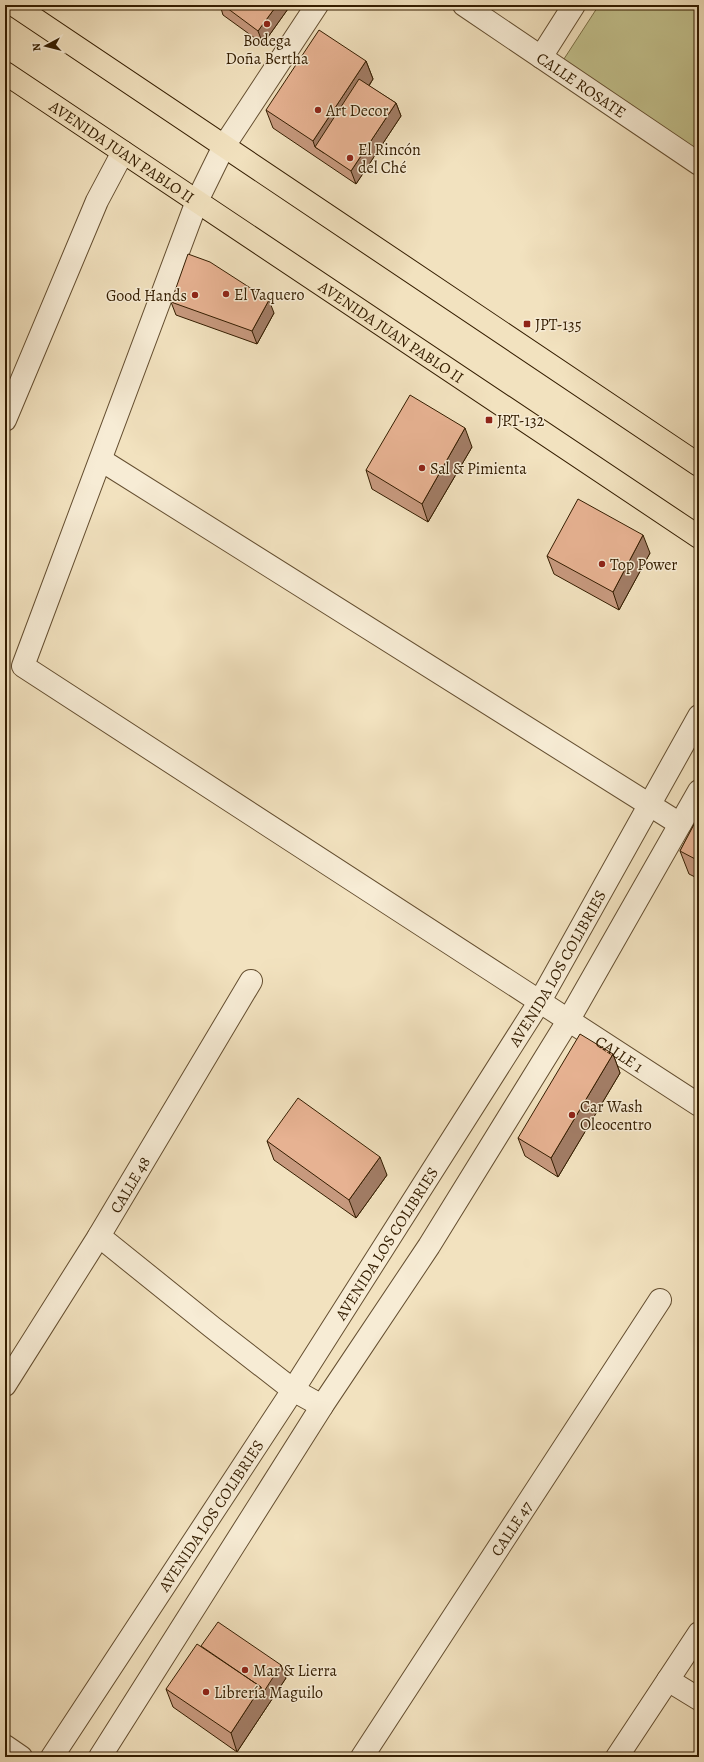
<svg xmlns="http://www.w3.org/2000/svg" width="704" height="1762" font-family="Alegreya,serif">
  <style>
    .green { fill: #c2c18d; stroke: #7b6f46 }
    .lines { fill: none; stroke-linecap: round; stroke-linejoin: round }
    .minor-casing { stroke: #644e30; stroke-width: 24 }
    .major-casing { stroke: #341d00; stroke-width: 24 }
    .minor { stroke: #f7ecd5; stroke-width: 22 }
    .major { stroke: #f2e2bf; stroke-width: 22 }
    .wall { fill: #c7997e; stroke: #341d00 }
    .shaded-wall { fill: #a27d66; stroke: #341d00 }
    .building { fill: #e7b292; stroke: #341d00 }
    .poi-dot { fill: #8f2418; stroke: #f7ecd5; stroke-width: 1.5 }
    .labels { text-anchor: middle; stroke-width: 3; stroke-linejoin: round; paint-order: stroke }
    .poi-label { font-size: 16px; fill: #341d00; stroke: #f7ecd5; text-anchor: start }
    .street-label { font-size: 16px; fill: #341d00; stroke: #f7ecd5 }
  </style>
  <rect width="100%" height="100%" fill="#f2e2bf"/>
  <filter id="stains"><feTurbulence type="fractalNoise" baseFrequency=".005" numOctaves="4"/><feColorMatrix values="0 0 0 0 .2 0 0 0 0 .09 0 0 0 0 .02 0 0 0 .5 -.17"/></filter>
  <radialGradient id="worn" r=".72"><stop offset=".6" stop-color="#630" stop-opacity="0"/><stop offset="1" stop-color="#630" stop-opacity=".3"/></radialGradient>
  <path class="green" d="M 599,5 L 699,5 L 699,162 L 562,62 Z"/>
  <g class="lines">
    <defs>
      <g id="minor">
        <path id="s1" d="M 317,5 L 224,146 L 197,201 L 23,666 L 699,1105"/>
        <path id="s2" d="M 464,5 L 699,164"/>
        <path d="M 541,57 L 574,5"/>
        <path d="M 5,420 L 97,201 L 123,152"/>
        <path d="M 101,460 L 680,824"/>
        <path d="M 99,1236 L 212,1327 L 293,1390 L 322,1406"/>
        <path id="s3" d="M 5,1385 L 99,1236 L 251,981"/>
        <path d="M 668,1680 L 699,1699"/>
        <path d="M 5,1746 L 21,1757"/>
        <path id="s4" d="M 52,1757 L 293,1390 L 540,1001 L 699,716"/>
        <path d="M 100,1757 L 322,1406 L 429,1246 L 568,1021 L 699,791"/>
        <path id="s5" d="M 362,1757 L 660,1300"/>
        <path d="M 617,1757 L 699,1633"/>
      </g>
      <g id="major">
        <path d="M 14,5 L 699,465"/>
        <path id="s6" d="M 5,73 L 699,537"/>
      </g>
    </defs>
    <use href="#minor" class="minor-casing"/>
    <use href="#major" class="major-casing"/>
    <use href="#minor" class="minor"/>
    <use href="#major" class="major"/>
  </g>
  <path class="wall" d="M 220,5 L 290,5 L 290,6 L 263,44 L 223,15 Z
    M 366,61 L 373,79 L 369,86 L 396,103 L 401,116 L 356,184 L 273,128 L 266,110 Z
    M 171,302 L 274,313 L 257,344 L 176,315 Z
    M 472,447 L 428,522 L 372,489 L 366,470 Z
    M 650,553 L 619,610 L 554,574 L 547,556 Z
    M 699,815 L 699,879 L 689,874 L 680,851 Z
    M 613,1054 L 620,1073 L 558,1177 L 525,1156 L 518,1138 Z
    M 267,1141 L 387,1175 L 356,1218 L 274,1160 Z
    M 286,1678 L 237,1752 L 173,1707 L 166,1689 Z"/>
  <path class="shaded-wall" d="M 277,5 L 290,5 L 290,6 L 263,44 L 258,31 Z
    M 366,61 L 373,79 L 324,153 L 315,147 L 313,141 Z
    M 396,103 L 401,116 L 356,184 L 351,171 Z
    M 269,300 L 274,313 L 257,344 L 252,331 Z
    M 465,428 L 472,447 L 428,522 L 422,504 Z
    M 643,535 L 650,553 L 619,610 L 613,592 Z
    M 613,1054 L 620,1073 L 558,1177 L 551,1158 Z
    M 380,1157 L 387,1175 L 356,1218 L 349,1200 Z
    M 281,1665 L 286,1678 L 237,1752 L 231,1733 L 261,1687 Z"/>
  <path class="building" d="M 223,5 L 277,5 L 258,31 Z
    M 319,30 L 366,61 L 313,141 L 266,110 Z
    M 359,79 L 396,103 L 351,171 L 315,147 Z
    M 188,254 L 210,262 L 269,300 L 252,331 L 171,302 Z
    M 410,395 L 465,428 L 422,504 L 366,470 Z
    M 578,499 L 643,535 L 613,592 L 547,556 Z
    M 699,815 L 699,861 L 680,851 Z
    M 580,1034 L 613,1054 L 551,1158 L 518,1138 Z
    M 298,1098 L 380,1157 L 349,1200 L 267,1141 Z
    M 218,1622 L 281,1665 L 263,1693 L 261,1687 L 201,1646 Z
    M 197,1644 L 261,1687 L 231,1733 L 166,1689 Z"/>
  <g class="poi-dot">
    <circle cx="267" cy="24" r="4"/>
    <circle cx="318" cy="110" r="4"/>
    <circle cx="350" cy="158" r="4"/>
    <circle cx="226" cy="294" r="4"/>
    <circle cx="195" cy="295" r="4"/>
    <rect x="523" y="320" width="8" height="8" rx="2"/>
    <rect x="485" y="416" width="8" height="8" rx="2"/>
    <circle cx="422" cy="468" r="4"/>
    <circle cx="602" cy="564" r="4"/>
    <circle cx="572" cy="1115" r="4"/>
    <circle cx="245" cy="1670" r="4"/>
    <circle cx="206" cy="1692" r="4"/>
  </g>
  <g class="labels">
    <g class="poi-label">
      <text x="267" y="46" text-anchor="middle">Bodega<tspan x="267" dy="18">Doña Bertha</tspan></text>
      <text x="326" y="116">Art Decor</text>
      <text x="358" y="155">El Rincón<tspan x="358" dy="18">del Ché</tspan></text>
      <text x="234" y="300">El Vaquero</text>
      <text x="187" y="301" text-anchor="end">Good Hands</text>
      <text x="535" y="330">JPT-135</text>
      <text x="497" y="426">JPT-132</text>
      <text x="430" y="474">Sal &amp; Pimienta</text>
      <text x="610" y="570">Top Power</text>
      <text x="580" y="1112">Car Wash<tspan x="580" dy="18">Oleocentro</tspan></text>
      <text x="253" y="1676">Mar &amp; Lierra</text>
      <text x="214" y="1698">Librería Maguilo</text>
    </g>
    <g class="street-label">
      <text dy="6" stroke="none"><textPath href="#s2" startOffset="142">CALLE ROSATE</textPath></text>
      <text dy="6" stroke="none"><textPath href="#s6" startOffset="141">AVENIDA JUAN PABLO II</textPath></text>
      <text dy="6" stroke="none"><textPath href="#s6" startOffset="465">AVENIDA JUAN PABLO II</textPath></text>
      <text dy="6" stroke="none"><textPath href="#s4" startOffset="937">AVENIDA LOS COLIBRIES</textPath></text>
      <text dy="6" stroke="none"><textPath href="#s1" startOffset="1438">CALLE 1</textPath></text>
      <text dy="6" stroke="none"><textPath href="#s3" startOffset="236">CALLE 48</textPath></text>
      <text dy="6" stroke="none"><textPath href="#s4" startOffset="613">AVENIDA LOS COLIBRIES</textPath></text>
      <text dy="6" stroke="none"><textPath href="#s4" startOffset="289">AVENIDA LOS COLIBRIES</textPath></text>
      <text dy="6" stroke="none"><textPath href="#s5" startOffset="273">CALLE 47</textPath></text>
    </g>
  </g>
  <rect width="704" height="1762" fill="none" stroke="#f2e2bf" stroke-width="20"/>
  <rect x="6" y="6" width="692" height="1750" fill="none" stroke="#341d00" stroke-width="2"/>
  <rect x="10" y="10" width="684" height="1742" fill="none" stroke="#341d00"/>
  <g transform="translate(46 46) rotate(263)" stroke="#f7ecd5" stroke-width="3" paint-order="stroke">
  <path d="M0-3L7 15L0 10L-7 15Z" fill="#341d00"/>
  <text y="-6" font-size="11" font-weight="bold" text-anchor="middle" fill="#341d00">N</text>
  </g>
  <rect width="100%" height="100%" filter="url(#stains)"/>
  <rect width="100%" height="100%" fill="url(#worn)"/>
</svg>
